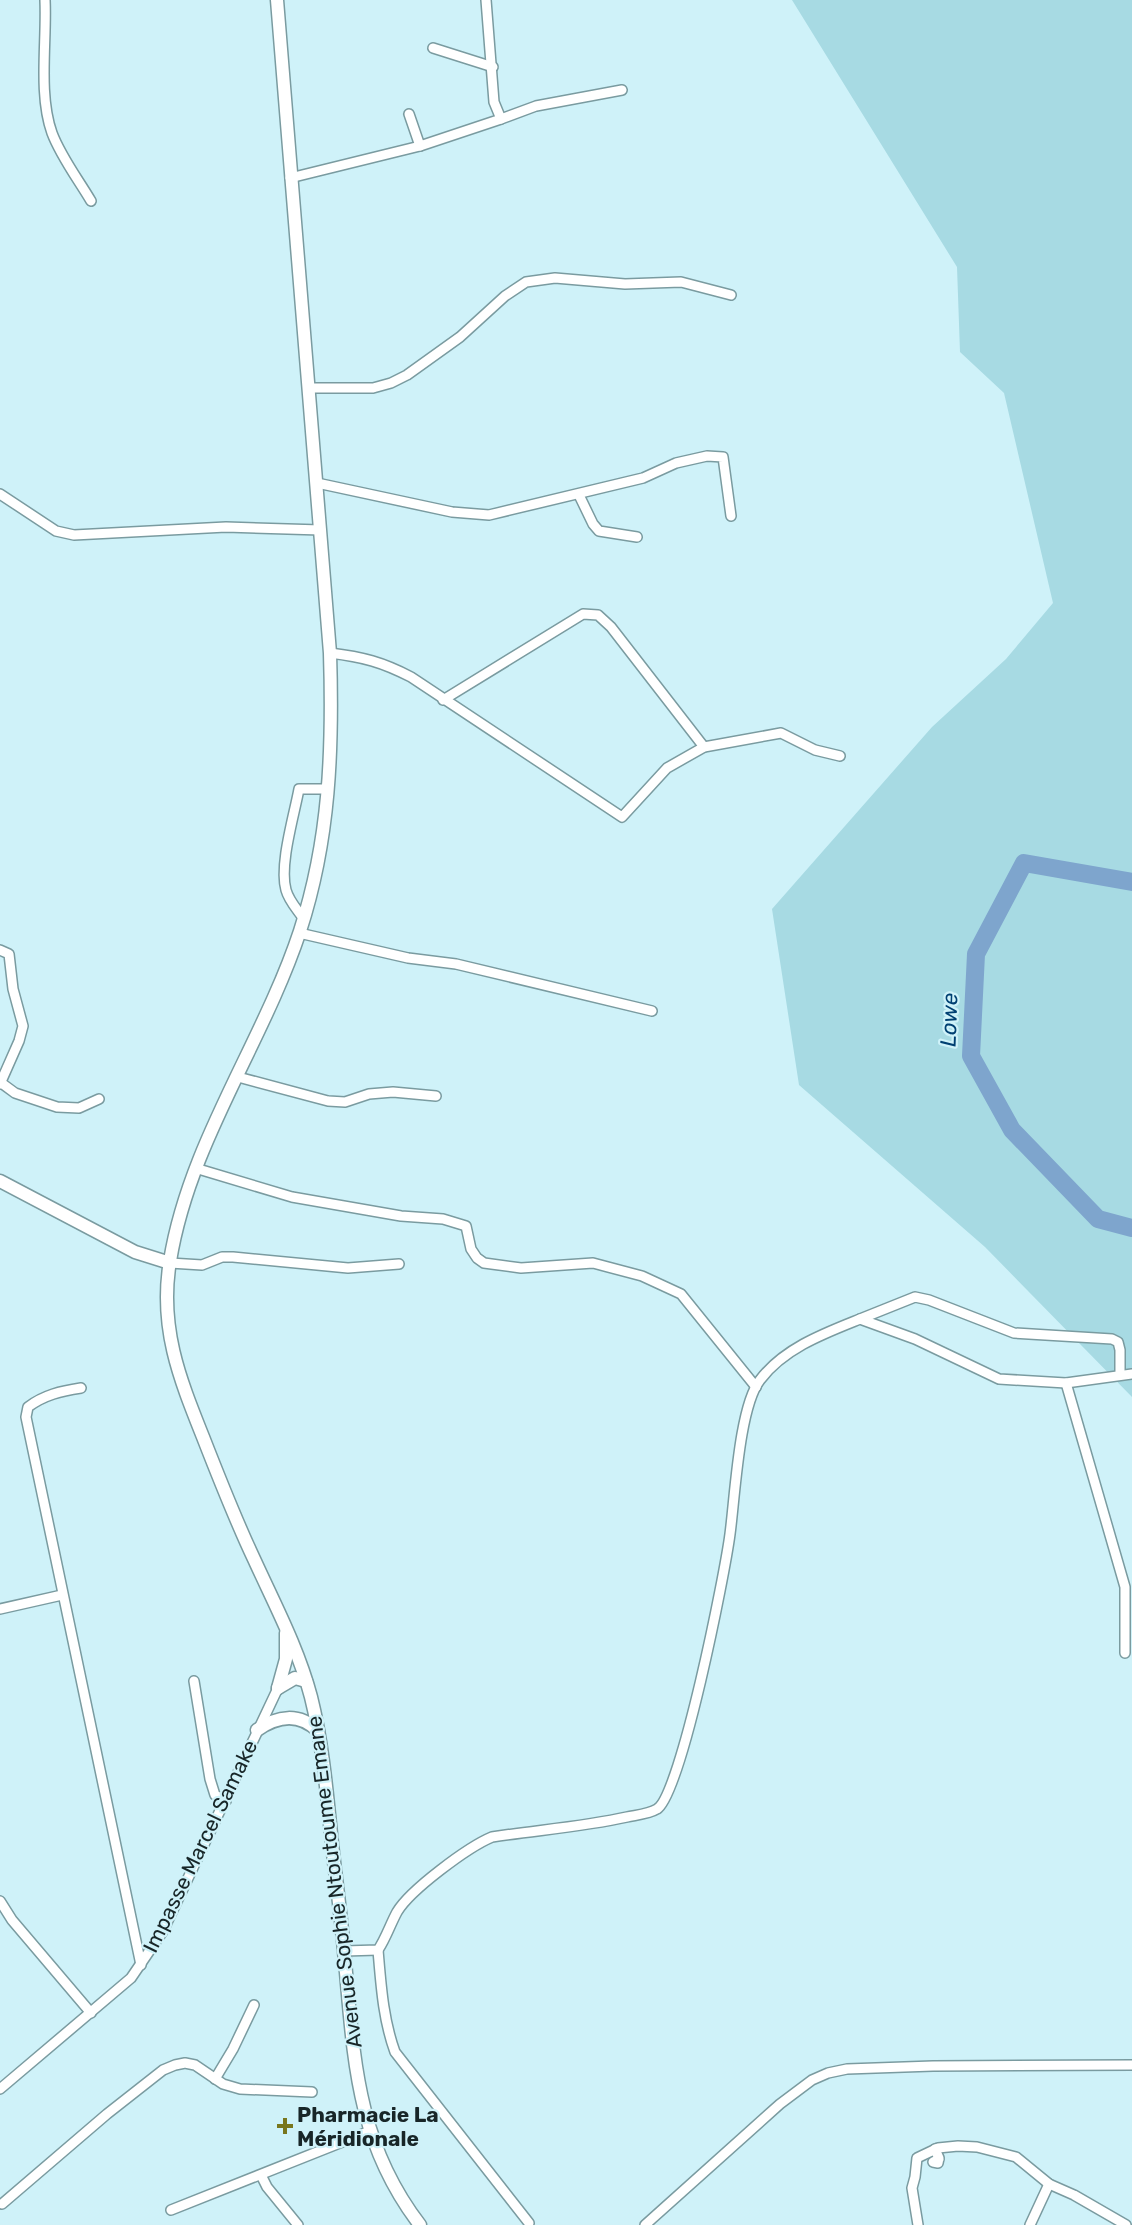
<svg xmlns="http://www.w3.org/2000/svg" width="1132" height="2225" font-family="Rubik,sans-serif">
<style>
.green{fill:#a7dae3}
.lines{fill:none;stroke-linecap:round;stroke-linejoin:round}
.river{stroke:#7ea5cd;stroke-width:18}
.minor-casing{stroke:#7a9ba0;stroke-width:12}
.tertiary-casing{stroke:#7a9ba0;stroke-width:15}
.minor{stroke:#fff;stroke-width:9}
.tertiary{stroke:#fff;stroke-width:12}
.poi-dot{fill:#78771e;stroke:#cff2f9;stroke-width:2}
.labels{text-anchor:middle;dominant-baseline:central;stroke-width:4.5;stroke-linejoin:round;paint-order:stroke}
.street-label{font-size:21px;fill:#182628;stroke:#cff2f9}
.poi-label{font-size:21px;font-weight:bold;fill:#182628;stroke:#cff2f9;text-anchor:start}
.water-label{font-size:22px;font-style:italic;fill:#004072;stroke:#cff2f9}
</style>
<rect width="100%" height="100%" fill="#cff2f9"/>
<!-- green -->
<path class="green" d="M792,0H1132V1397L985,1247L799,1085L772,909L932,727L1006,659L1053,603L1004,393L960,352L957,267Z"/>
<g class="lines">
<!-- river -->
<path class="river" d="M1132,882L1024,863L976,954L971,1056L1012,1130L1098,1219L1132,1228"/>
<defs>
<g id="minor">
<path d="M45,0C47,41 38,94 52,133C61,157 78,179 91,201"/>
<path d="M433,48L493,67"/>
<path d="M409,114L420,146"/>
<path d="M501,119L536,106L622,90"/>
<path d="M290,178L420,146L501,119L494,102L486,0"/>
<path d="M309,388H373L391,383L407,375L460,337L505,296L526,282L555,278L625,284L681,282L731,295"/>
<path d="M317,483L452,512L489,515L643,478L676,463L707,456L723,457L731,516"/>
<path d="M0,494L56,531L74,535L226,527L321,530"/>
<path d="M579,495L593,524L599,531L637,537"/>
<path d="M330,653C363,657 382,662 411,677L622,817L667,768L704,747L781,733L815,750L840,756"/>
<path d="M443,700L583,614L598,615L611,627L704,747"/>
<path d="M303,918C297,909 289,901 286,890C279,865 294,816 299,789H328"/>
<path d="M299,933L408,958L456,964L652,1011"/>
<path d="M0,950L9,954L13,989L23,1026L19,1041L0,1084"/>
<path d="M238,1077L328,1101L345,1102L369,1094L393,1092L436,1096"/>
<path d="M0,1082L15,1093L57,1107L79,1108L99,1099"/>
<path d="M195,1168L292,1197L401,1216L443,1219L466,1226L471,1249L477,1258L484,1263L521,1268L593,1263L642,1276L681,1294L756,1387"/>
<path d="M170,1263L202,1265L222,1257H233L348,1268L399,1264"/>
<path d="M860,1319L915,1297L929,1300L1014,1333L1112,1339L1118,1342L1120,1350V1375"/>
<path d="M1066,1383L1125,1587V1653"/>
<path d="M81,1388C61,1391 44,1395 28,1407L26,1417L141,1965"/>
<path d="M0,1609L62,1595"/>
<path d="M194,1681L210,1779L215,1795L226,1801"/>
<path d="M0,1901L12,1920L91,2013"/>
<path d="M378,1950C381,1985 383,2019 395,2052L529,2223"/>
<path d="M344,1951L378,1950C386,1938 390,1925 397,1912C410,1890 468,1847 492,1837C537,1830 582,1827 627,1817C636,1815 649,1814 657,1809C681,1795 725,1573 730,1534C735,1497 739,1407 760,1380C784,1348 825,1333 860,1319L915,1339L999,1379L1066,1383L1132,1374"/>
<path d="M215,2079L233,2049L254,2005"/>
<path d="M0,2089L131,1978L163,1931L278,1688"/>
<path d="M935,2149L939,2158L938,2163L933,2162L939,2159Z"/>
<path d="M261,2175L267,2187L298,2225"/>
<path d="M2,2204L107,2114L163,2070L175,2065L185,2063L195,2065L223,2084L240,2089L312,2092"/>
<path d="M171,2210L370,2131"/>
<path d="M645,2225L780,2104L812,2080L828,2073L847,2069L933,2066L1132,2065"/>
<path d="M918,2225L912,2188L915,2177L917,2158L938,2148L958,2146L977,2147L1016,2157L1049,2184L1074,2195L1126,2225"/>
<path d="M1030,2225L1049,2184"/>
</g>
<g id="tertiary">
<path d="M277,0L330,653C333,748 330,839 300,931C263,1043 189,1143 170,1261C159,1327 179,1377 203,1437C219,1478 235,1519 254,1559C275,1605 298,1648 311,1697C323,1745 327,1795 332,1844C336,1880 341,1915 344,1951C354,2053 354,2139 420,2225"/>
<path d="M0,1181L135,1252L170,1263"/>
<path d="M278,1688L286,1659V1633"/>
<path d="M278,1688L295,1678L306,1681"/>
<path d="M257,1730C277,1716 299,1712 318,1731"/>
</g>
</defs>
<!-- minor casing -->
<use href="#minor" class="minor-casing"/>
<!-- tertiary casing -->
<use href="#tertiary" class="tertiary-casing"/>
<!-- minor -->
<use href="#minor" class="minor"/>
<!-- tertiary -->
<use href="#tertiary" class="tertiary"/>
</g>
<!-- markers -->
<path class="poi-dot" d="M282 2117h6v6h6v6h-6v6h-6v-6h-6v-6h6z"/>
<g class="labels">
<!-- street labels -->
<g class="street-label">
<text transform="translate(200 1846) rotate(-64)">Impasse Marcel Samake</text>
<text transform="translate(334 1882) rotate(-97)">Avenue Sophie Ntoutoume Emane</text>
</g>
<!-- poi labels -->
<g class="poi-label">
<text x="297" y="2114">Pharmacie La<tspan x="297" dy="24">Méridionale</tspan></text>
</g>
<!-- water labels -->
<g class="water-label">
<text transform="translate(949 1020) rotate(-88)">Lowe</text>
</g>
</g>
</svg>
